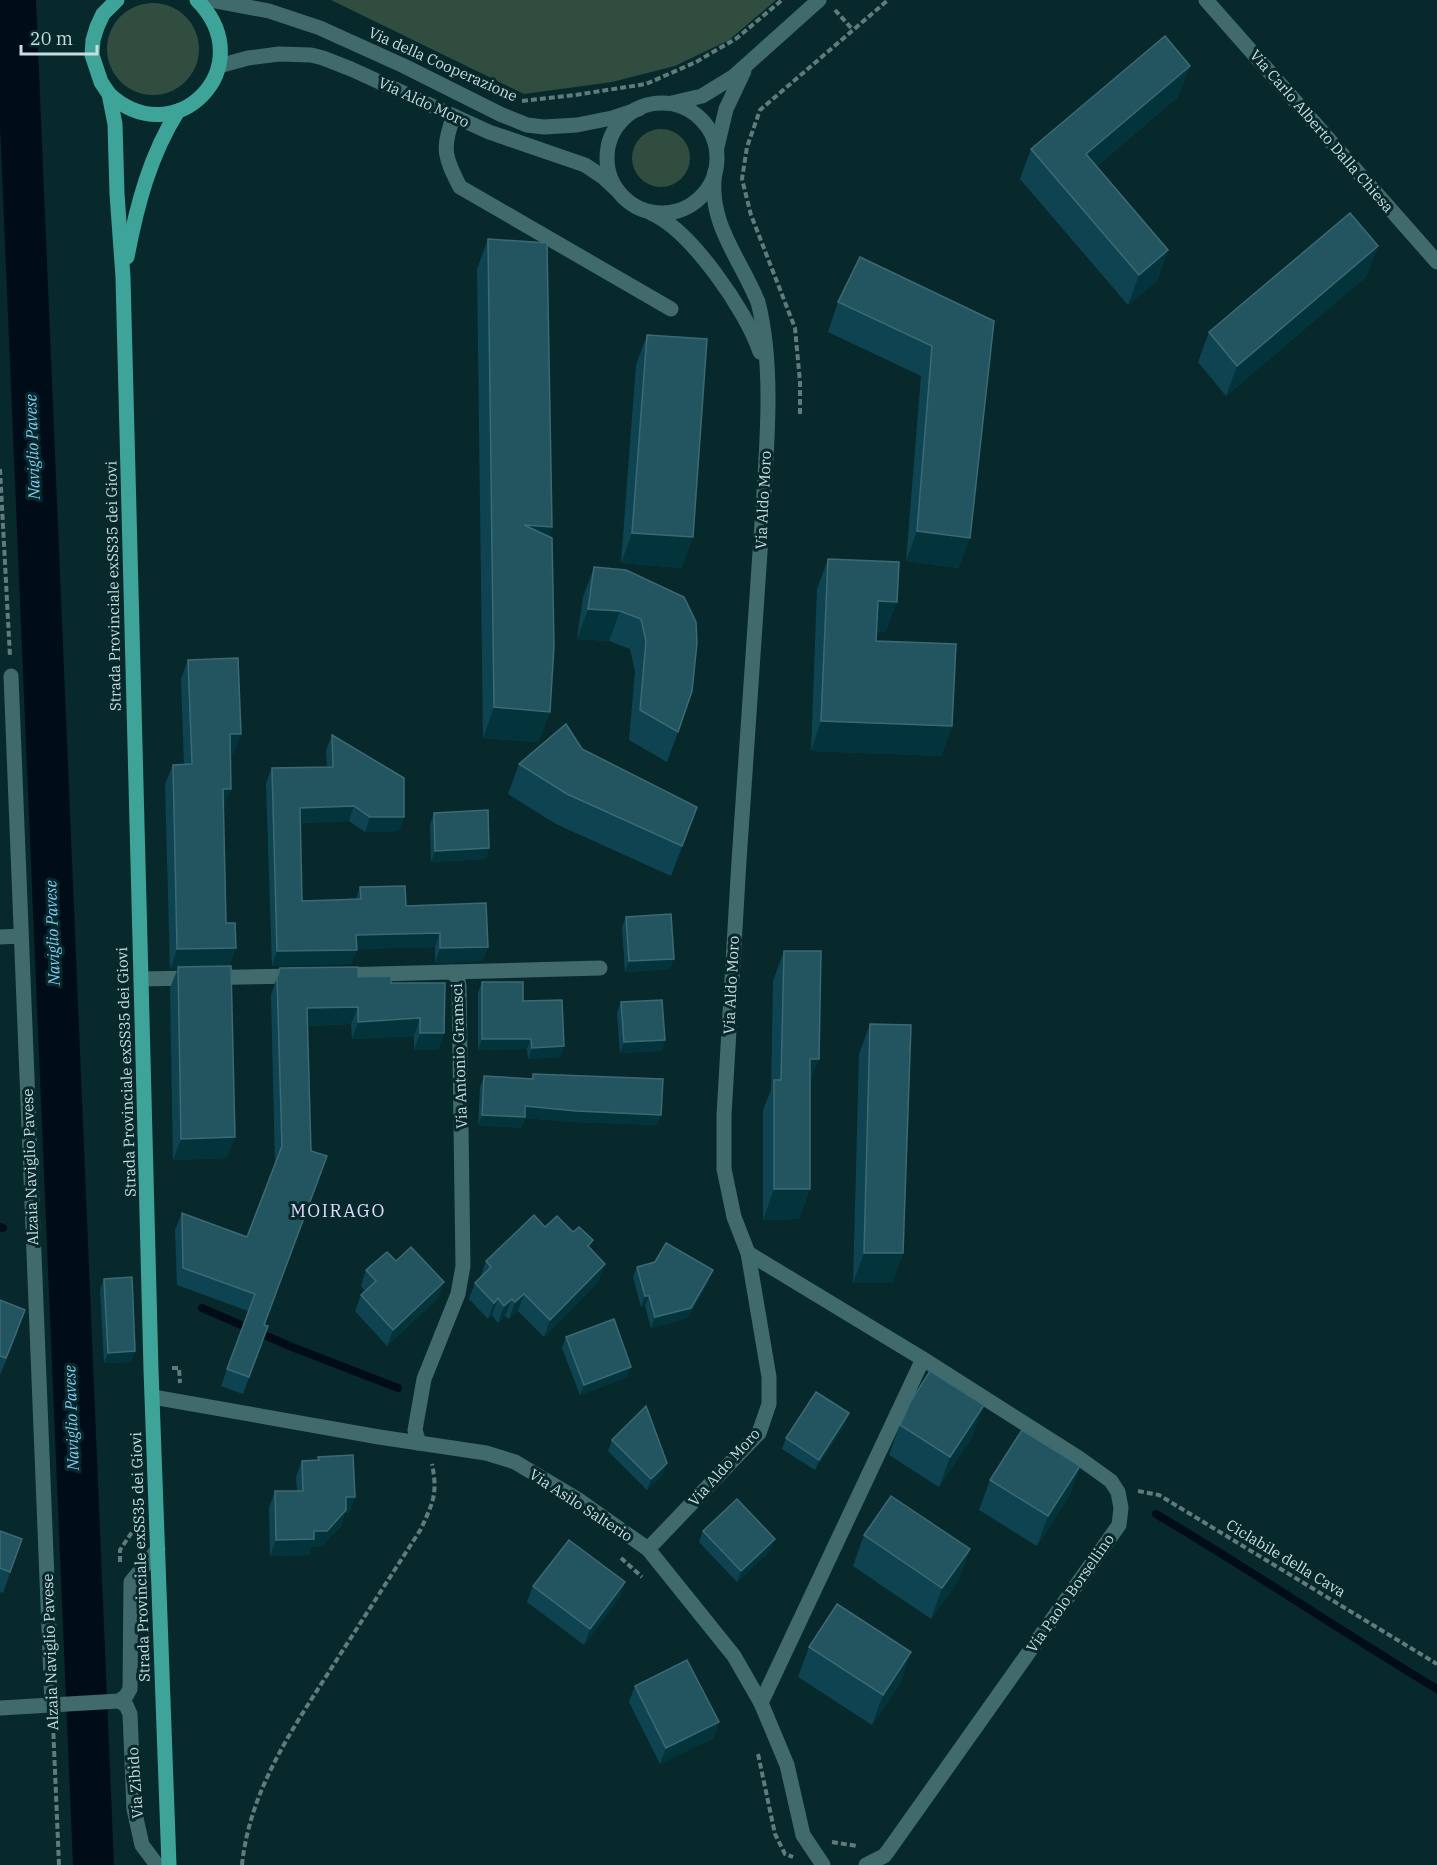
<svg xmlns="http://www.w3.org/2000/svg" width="1437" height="1865" font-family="'IBM Plex Serif',serif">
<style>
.green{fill:#314d40}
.water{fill:#000d18}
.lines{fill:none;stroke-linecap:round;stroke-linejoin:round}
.stream{stroke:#000d18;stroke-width:8}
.path{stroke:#607b7d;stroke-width:4;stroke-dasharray:6 3;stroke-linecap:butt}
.minor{stroke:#406a6c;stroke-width:15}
.major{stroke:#3ea499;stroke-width:15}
.wall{fill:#0e4451}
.shaded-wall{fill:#03333b}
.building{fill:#225560;stroke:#3c6a74;stroke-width:1.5}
.labels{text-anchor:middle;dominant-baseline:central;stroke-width:6;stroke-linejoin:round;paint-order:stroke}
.street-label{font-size:15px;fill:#c8dddf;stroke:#08292b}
.water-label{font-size:16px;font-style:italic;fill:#88c9f3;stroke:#08292b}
.quarter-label{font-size:18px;letter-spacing:1.5px;fill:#e0dbf9;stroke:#08292b}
</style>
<rect width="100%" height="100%" fill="#08292b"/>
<!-- green -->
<g class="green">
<path d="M331,0H776L729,40L675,66L612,82L524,94Z"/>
<circle cx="153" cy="49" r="46"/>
<circle cx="661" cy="158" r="29"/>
</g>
<!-- water -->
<path class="water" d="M0,0H36L114,1865H73L0,125Z"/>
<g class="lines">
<!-- stream -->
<g class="stream">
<path d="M0,1227L3,1228"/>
<path d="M202,1308L292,1347L398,1388"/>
<path d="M1156,1514C1251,1570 1342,1632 1437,1689"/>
</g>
<!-- path -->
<g class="path">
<path d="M835,10L853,30"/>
<path d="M522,101L575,95L646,84L696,62L737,38L782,0"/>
<path d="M800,414V382L795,328L751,215L742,179L747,147L760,110L888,0"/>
<path d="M0,469L10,657"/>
<path d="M172,1368H179L180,1383"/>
<path d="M1138,1491L1159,1495L1437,1664"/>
<path d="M621,1558L642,1577"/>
<path d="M120,1562V1550L136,1526"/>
<path d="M53,1724L59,1865"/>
<path d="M758,1754L775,1834L785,1854L793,1857"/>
<path d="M832,1842L857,1846"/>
<path d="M242,1865C250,1788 294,1727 334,1664C363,1619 392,1574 421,1529C433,1502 438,1494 432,1464"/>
</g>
<!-- minor -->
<g class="minor">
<path d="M210,0L269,11L320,28L404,66L500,114L527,125L544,127L577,125L612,118L639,109"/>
<path d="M1206,0L1437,262"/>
<path d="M219,66L248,58L279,54L311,55L323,58L351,69L489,132L585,165L603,177L618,191"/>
<path d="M672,103L702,96L733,77L819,0"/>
<circle cx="662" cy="158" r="55"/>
<path d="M454,116C441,148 445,158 460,187L671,309"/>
<path d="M717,147L726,109L744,71"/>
<path d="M651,213C691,230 747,312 760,352"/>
<path d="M11,676L52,1705"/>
<path d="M0,937L21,936"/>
<path d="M451,972L600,968"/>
<path d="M340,975L451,972L457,977L459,986L463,1266L458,1294L424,1379L415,1430L419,1443"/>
<path d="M141,979L298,976"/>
<path d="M748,1253L923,1359L1079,1458L1111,1481L1118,1492L1121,1508L1119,1525L888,1851L884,1856L866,1865"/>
<path d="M153,1397L379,1437L486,1453L515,1462L577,1499L648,1549L734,1656L761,1703L787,1765L803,1835L823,1865"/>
<path d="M648,1549L759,1433L769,1404V1377L748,1253L734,1217L724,1169V1115L739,861L763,508C767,444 774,365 758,302C740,258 707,222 715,172"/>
<path d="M119,1701L126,1705L130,1714L134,1809L142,1845L157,1865"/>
<path d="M761,1703L923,1359"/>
<path d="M0,1708L119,1701L126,1696L130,1689L131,1582L158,1549"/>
</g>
<!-- major -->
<g class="major">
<path d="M117,0L103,14L97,27L93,40L92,55L101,82L109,94L115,124L117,194L123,277L151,1370L169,1865"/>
<path d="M109,94C175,155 263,67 197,0"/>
<path d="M127,257C137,205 150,155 178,111"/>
</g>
</g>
<!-- wall -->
<g class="wall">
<path d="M1179,96L1097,166L1158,280L1128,305L1020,179L1031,149Z"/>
<path d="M488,239L552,527L549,536L539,742L483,738L477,269Z"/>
<path d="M1367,276L1226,396L1198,362L1209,332Z"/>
<path d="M838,302L994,321L959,568L906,561L921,376L828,332Z"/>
<path d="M647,335L682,568L621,563L636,365Z"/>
<path d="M828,559L886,632H877L876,641L952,726L941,756L811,751L817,589Z"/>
<path d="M594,567L626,570L678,732L667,762L629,740L635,671L630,649L609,641L577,639L583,597Z"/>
<path d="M188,660L234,754H230L231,789L223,808L226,923L229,966L227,1158L173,1160L170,988L178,968L170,969L165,784L173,765H184L181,679Z"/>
<path d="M332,735L399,831L365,832L349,821L300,823L302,901L356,899L360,887L406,906L488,947L482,961L435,963V947L357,949L351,964L272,966L266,783L272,768L327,767L326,750Z"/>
<path d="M582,749L686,837L671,876L556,824L508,794L519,764Z"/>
<path d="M434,813L489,848L486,859L431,862L430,824Z"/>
<path d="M626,917L670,969L625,972L622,927Z"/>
<path d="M784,951L810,1084V1189L799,1219L763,1220V1110L771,1090L773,981Z"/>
<path d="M280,968L358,977L391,983L444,1033L438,1050H414V1036L352,1039L351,1024L307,1026L264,1325L268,1326L243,1394L221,1386L248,1311L177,1285L175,1230L182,1213L247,1237L275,1163L271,995Z"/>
<path d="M482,982L523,1001L561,1057L528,1059L527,1049L478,1050V993Z"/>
<path d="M621,1002L665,1040L661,1051L620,1053L617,1013Z"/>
<path d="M870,1024L903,1253L892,1283H853L859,1054Z"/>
<path d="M533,1074L661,1115L657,1125L572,1122L525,1118L521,1128L478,1125L480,1087L484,1076L531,1079Z"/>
<path d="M545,1227L590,1248L599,1281L544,1337L518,1311L509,1319L505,1316L498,1323L492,1315L488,1319L469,1299L475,1283L480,1278L486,1261Z"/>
<path d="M396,1261L438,1298L387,1346L355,1311L361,1295L365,1291L361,1286L366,1270Z"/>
<path d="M637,1267L709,1281L687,1318L651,1328L645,1306L641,1307L633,1277Z"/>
<path d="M104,1279L131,1362L104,1363L100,1290Z"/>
<path d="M0,1300L18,1331L0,1375Z"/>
<path d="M566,1337L631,1367L627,1377L580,1395L562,1348Z"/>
<path d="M845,1424L815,1470L782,1449L786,1438Z"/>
<path d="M900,1425L973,1435L939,1487L889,1455Z"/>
<path d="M612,1440L663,1474L647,1490L608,1451Z"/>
<path d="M318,1457L355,1497L349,1513H345L341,1526L321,1547H311L309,1555L270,1556L269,1507L275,1491H297L296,1477L302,1461L317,1460Z"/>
<path d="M1080,1466L1069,1496L1037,1546L979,1510L990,1480Z"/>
<path d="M0,1531L22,1539L3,1593L0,1592Z"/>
<path d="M703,1531L771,1550L737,1582L699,1542Z"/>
<path d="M864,1535L970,1549L959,1579L931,1619L853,1566Z"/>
<path d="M625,1582L619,1598L584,1645L527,1602L533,1586Z"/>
<path d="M809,1647L901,1682L872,1725L798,1677Z"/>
<path d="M635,1686L719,1722L713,1738L660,1764L629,1702Z"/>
</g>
<!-- shaded-wall -->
<g class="shaded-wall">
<path d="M1190,66L1179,96L1076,184L1086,154Z"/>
<path d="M1378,246L1367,276L1226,396L1237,366Z"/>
<path d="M1168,250L1158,280L1128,305L1139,275Z"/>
<path d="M524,525L552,527L541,557Z"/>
<path d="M917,531L970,538L959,568L906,561Z"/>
<path d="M632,533L693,537L682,568L621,563Z"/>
<path d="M878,601L897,602L886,632L867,631Z"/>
<path d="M588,609L620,611L609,641L577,639Z"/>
<path d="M494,707L550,712L539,742L483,738Z"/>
<path d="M821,721L952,726L941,756L811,751Z"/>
<path d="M230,734H241L234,754H223Z"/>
<path d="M223,789H231L224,808L216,809Z"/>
<path d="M354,806L349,821L294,823L300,808Z"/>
<path d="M697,807L686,837L671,876L682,846Z"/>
<path d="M370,817H404L399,831L365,832Z"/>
<path d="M489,848L486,859L431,862L435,851Z"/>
<path d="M440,933L435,947L351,950L356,935Z"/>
<path d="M488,947L482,961L435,963L440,948Z"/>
<path d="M236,948L229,967L170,969L177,949Z"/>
<path d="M357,950L351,964L272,966L277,951Z"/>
<path d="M674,959L670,969L625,972L629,961Z"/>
<path d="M358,1007L351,1024L301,1026L307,1008Z"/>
<path d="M420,1018L414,1036L352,1039L358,1022Z"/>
<path d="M420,1033H444L438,1050H414Z"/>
<path d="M482,1039H531L527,1049L478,1050Z"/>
<path d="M665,1040L661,1051L620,1053L624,1042Z"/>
<path d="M564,1046L561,1057L528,1059L532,1048Z"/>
<path d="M810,1059H819L808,1089Z"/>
<path d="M525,1106L661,1115L657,1125L572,1122L525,1118L521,1128L478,1125L482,1115Z"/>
<path d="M235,1137L227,1158L173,1160L181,1139Z"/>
<path d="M774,1189H810L799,1219L763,1220Z"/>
<path d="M864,1253H903L892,1283H853Z"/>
<path d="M605,1264L599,1281L544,1337L550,1320Z"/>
<path d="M713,1270L709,1281L687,1318L651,1328L655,1317Z"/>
<path d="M444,1282L438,1298L387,1346L393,1330Z"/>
<path d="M524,1294L518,1311L509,1319L515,1302Z"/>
<path d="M645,1296H649L645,1306L641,1307Z"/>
<path d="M498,1298L492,1315L488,1319L494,1303Z"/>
<path d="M512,1299L505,1316L498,1323L504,1306Z"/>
<path d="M135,1351L131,1362L104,1363L108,1353Z"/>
<path d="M631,1367L627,1377L580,1395L584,1385Z"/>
<path d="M984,1405L973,1435L939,1487L950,1457Z"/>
<path d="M849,1413L845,1424L815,1470L819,1460Z"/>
<path d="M667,1463L663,1474L647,1490L651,1479Z"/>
<path d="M1080,1466L1069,1496L1037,1546L1048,1516Z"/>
<path d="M346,1497H355L349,1513H345L341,1526L321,1547H311L309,1555L270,1556L276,1540L314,1531Z"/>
<path d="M775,1539L771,1550L737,1582L741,1571Z"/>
<path d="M970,1549L959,1579L931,1619L942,1588Z"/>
<path d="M625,1582L619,1598L584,1645L590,1629Z"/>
<path d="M911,1652L901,1682L872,1725L883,1695Z"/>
<path d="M719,1722L713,1738L660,1764L666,1748Z"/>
</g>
<!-- building -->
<g class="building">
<path d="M1165,36L1190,66L1086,154L1168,250L1139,275L1031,149Z"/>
<path d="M1350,213L1378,246L1237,366L1209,332Z"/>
<path d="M488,239L547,243L552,527L524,525L552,538L554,646L550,712L494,707Z"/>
<path d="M860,257L994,321L970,538L917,531L932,346L838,302Z"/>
<path d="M647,335L707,339L693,537L632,533Z"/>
<path d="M828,559L899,562L897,602L878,601L876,641L956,644L952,726L821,721Z"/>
<path d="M594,567L626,570L684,597L696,622L697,643L692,691L678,732L640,710L646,641L641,619L620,611L588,609Z"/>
<path d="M238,658L241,734H230L231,789H223L226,923H235L236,948L177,949L173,765L192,764L188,660Z"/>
<path d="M566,724L582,749L697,807L682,846L567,794L519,764Z"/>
<path d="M332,735L404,778V817H370L354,806L300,808L302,901L361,899L360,887L405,886L406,906L486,903L488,947L440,948V933L356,935L357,950L277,951L272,768L333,767Z"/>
<path d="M488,810L489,848L435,851L434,813Z"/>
<path d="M671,914L674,959L629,961L626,917Z"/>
<path d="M784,951H821L819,1059H810V1189H774V1080H781Z"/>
<path d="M231,966L235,1137L181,1139L178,967Z"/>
<path d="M358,967V977L391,976V983H445L444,1033H420V1018L358,1022V1007L307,1008L311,1151L327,1156L264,1325L268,1326L249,1377L227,1369L255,1294L183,1268L182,1213L247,1237L282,1146L277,978L280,968Z"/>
<path d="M482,982H523V1001L562,1000L564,1046L532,1048L531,1039H482Z"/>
<path d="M662,1000L665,1040L624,1042L621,1002Z"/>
<path d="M870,1024L911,1025L903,1253H864Z"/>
<path d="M533,1074L663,1079L661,1115L576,1111L525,1106V1117L482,1115L484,1076L533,1079Z"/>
<path d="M534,1215L545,1227L557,1216L573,1232L579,1227L593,1240L588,1246L605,1264L550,1320L524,1294L515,1302L512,1299L504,1306L498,1298L494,1303L475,1283L491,1267L486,1261Z"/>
<path d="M666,1243L713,1270L691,1308L655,1317L649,1296H645L637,1267L655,1262Z"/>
<path d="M411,1247L444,1282L393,1330L361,1295L376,1281L366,1270L387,1252L396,1261Z"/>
<path d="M132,1277L135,1351L108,1353L104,1279Z"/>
<path d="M0,1300L25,1310L6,1358L0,1356Z"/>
<path d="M614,1319L631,1367L584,1385L566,1337Z"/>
<path d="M930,1371L984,1405L950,1457L900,1425L911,1401Z"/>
<path d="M816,1392L849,1413L819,1460L786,1438Z"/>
<path d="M646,1406L667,1463L651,1479L612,1440Z"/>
<path d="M1022,1430L1080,1466L1048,1516L990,1480Z"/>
<path d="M353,1455L355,1497H346V1510L327,1531H314V1539L276,1540L275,1491H303L302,1461L319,1460L318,1457Z"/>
<path d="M891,1496L970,1549L942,1588L864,1535Z"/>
<path d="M737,1499L775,1539L741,1571L703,1531Z"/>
<path d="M0,1531L22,1539L10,1572L0,1568Z"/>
<path d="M569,1540L625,1582L590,1629L533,1586Z"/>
<path d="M837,1604L911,1652L883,1695L809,1647Z"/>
<path d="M687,1660L719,1722L666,1748L635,1686Z"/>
</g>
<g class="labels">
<!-- street labels -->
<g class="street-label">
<text transform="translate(443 64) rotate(24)">Via della Cooperazione</text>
<text transform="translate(424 102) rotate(25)">Via Aldo Moro</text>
<text transform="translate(1322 131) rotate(49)">Via Carlo Alberto Dalla Chiesa</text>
<text transform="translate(763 500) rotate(-87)">Via Aldo Moro</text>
<text transform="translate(113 586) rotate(-91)">Strada Provinciale exSS35 dei Giovi</text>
<text transform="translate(731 985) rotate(-87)">Via Aldo Moro</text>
<text transform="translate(459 1056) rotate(-92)">Via Antonio Gramsci</text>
<text transform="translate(126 1072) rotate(-92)">Strada Provinciale exSS35 dei Giovi</text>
<text transform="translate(30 1167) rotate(-92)">Alzaia Naviglio Pavese</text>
<text transform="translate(724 1467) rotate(-48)">Via Aldo Moro</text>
<text transform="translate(581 1505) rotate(33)">Via Asilo Salterio</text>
<text transform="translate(140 1557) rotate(-92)">Strada Provinciale exSS35 dei Giovi</text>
<text transform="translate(1286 1558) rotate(31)">Ciclabile della Cava</text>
<text transform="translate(1070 1593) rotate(-55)">Via Paolo Borsellino</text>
<text transform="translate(50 1652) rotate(-92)">Alzaia Naviglio Pavese</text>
<text transform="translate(135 1783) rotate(-94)">Via Zibido</text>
</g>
<!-- water labels -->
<g class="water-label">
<text transform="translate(32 447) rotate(-92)">Naviglio Pavese</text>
<text transform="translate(52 933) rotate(-92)">Naviglio Pavese</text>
<text transform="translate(71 1418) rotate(-92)">Naviglio Pavese</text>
</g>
<!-- quarter labels -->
<g class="quarter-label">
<text x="338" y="1210">MOIRAGO</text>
</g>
</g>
<!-- scale -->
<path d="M21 45v9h76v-9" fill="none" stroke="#c8dddf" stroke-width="3"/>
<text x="30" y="45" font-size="18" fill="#c8dddf" stroke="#08292b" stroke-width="4.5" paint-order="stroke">20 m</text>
</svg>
